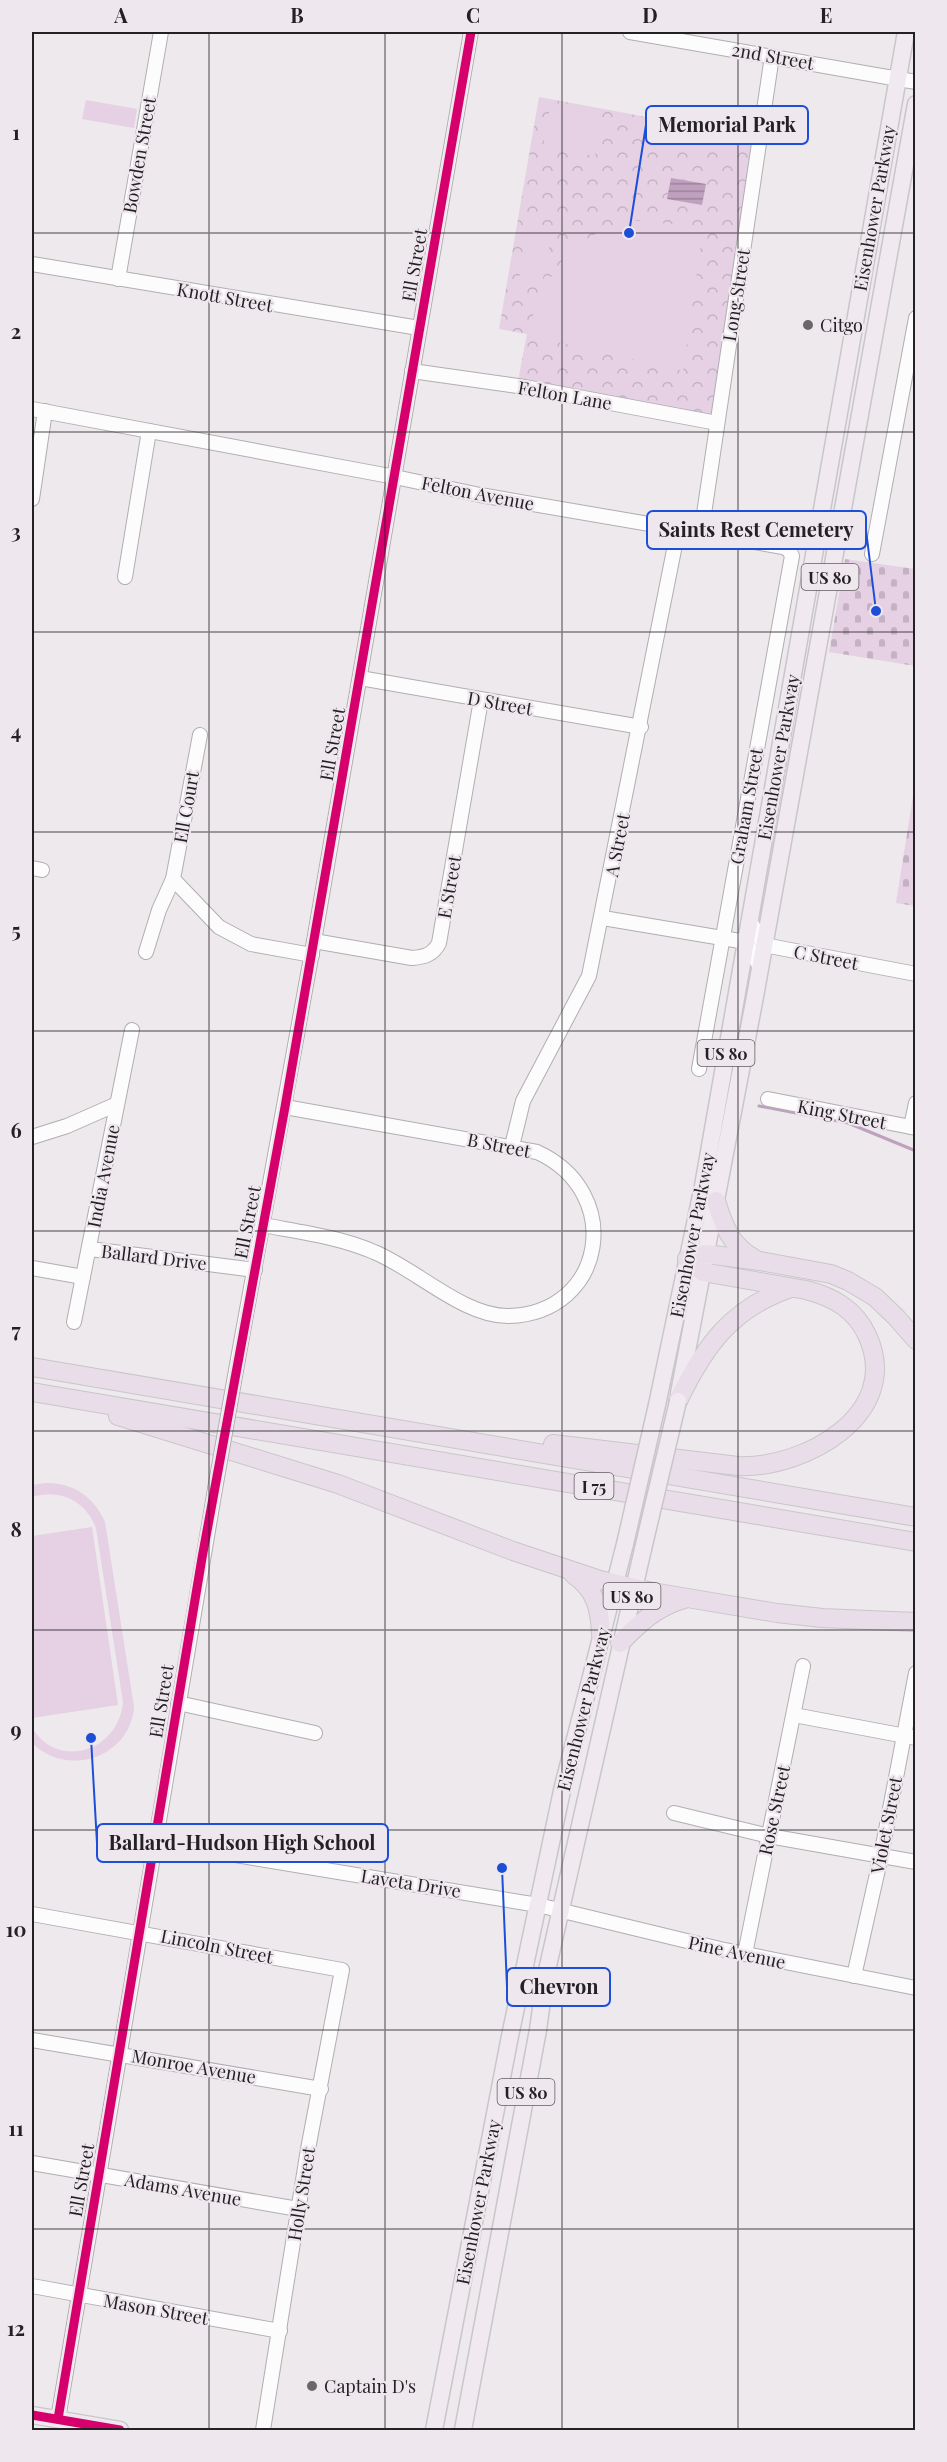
<svg xmlns="http://www.w3.org/2000/svg" width="947" height="2462" font-family="'Playfair Display',serif">
<style>
.cemetery{fill:url(#cemetery-stones)}
.park{fill:url(#park-crowns)}
.garden{fill:#e5d0e4}
.water{fill:url(#water-rules)}
.lines{fill:none;stroke-linecap:round;stroke-linejoin:round}
.stream{stroke:#c0a0bf;stroke-width:3}
.minor-casing{stroke:#b1aeb1;stroke-width:16}
.major-casing{stroke:#c9c6c9;stroke-width:19}
.highway-casing{stroke:#c9c6c9;stroke-width:20}
.minor{stroke:#fcfcfc;stroke-width:14}
.major{stroke:#f0e9f0;stroke-width:16}
.highway{stroke:#eaddea;stroke-width:18}
.minor-bridge-casing{stroke:#b1aeb1;stroke-width:16;stroke-linecap:butt}
.major-bridge-casing{stroke:#c9c6c9;stroke-width:19;stroke-linecap:butt}
.minor-bridge{stroke:#fcfcfc;stroke-width:14}
.major-bridge{stroke:#f0e9f0;stroke-width:16}
.cycleway-casing{stroke:#efe7ee;stroke-width:13}
.cycleway{stroke:#d6006c;stroke-width:9}
.grid{fill:none;stroke:#242124;stroke-width:1.5;stroke-opacity:0.55}
.poi-dot{fill:#6a676a;stroke:#efe7ee;stroke-width:2}
.labels{text-anchor:middle;dominant-baseline:central;stroke-width:4.5;stroke-linejoin:round;paint-order:stroke}
.shield{fill:#efe7ee;stroke:#615c61;stroke-width:1.5}
.shield-label{font-size:16px;font-weight:bold;fill:#242124}
.street-label{font-size:18px;fill:#242124;stroke:#efe7ee}
.poi-label{font-size:18px;fill:#242124;stroke:#efe7ee;text-anchor:start}
.leader{fill:none;stroke:#1d4ed8;stroke-width:2}
.callout-dot{fill:#1d4ed8;stroke:#efe7ee;stroke-width:2}
.callout{fill:#efe7ee;stroke:#1d4ed8;stroke-width:2}
.callout-label{font-size:20px;text-anchor:middle;font-weight:bold;fill:#242124}
.neatline{fill:none;stroke:#242124;stroke-width:2}
.grid-label{font-size:20px;text-anchor:middle;font-weight:bold;fill:#242124}
</style>
<defs>
<pattern id="cemetery-stones" width="16" height="16" patternUnits="userSpaceOnUse" patternTransform="scale(1.5)"><rect width="16" height="16" fill="#e5d0e4"/><path d="M2 7V4a2 2 0 0 1 4 0v3zM10 15v-3a2 2 0 0 1 4 0v3z" fill="#c4b2c3"/></pattern>
<pattern id="park-crowns" width="20" height="18" patternUnits="userSpaceOnUse" patternTransform="scale(1.5)"><rect width="20" height="18" fill="#e5d0e4"/><path d="M2 6a3 3 0 1 1 6 0M12 15a3 3 0 1 1 6 0" fill="none" stroke="#c4b2c3"/></pattern>
<pattern id="water-rules" width="6" height="5" patternUnits="userSpaceOnUse" patternTransform="scale(1.5)"><rect width="6" height="5" fill="#c0a0bf"/><path d="M0 2.5h6" fill="none" stroke="#9c829b"/></pattern>
</defs>
<rect width="100%" height="100%" fill="#ede9ed"/>
<!-- cemetery -->
<g class="cemetery">
<path d="M845,559L915,569V666L829,652Z"/>
<path d="M915,784V906L896,903Z"/>
</g>
<!-- park -->
<path class="park" d="M539,97L759,138L711,422L517,386L527,334L499,329Z"/>
<!-- garden -->
<g class="garden">
<path d="M86,100L137,109L134,128L82,119Z"/>
<path d="M550,107L602,116L595,156L543,147Z"/>
<path d="M631,220L682,225L703,230L683,371L544,339L528,330C536,304 554,264 576,246C593,234 611,227 631,220Z"/>
<path d="M530,222L553,227L542,284L519,279Z"/>
<path d="M46,1483C74,1483 94,1497 105,1522L134,1707C130,1758 67,1778 32,1743V1728C59,1771 119,1751 123,1702L96,1528C86,1501 60,1488 32,1497V1485Z"/>
<path d="M92,1527L118,1705L32,1718V1536Z"/>
</g>
<!-- water -->
<path class="water" d="M671,178L706,184L702,205L667,199Z"/>
<g class="lines">
<!-- stream -->
<path class="stream" d="M759,1106L848,1123L916,1151"/>
<defs>
<g id="minor">
<path d="M630,32L916,82"/>
<path d="M32,264L419,328"/>
<path d="M118,279L161,32"/>
<path d="M412,371L525,387L717,423"/>
<path d="M32,409L395,477L480,495L783,547L789,550L792,556L699,1069"/>
<path d="M32,499L45,411"/>
<path d="M701,534L772,56"/>
<path d="M872,554L916,318"/>
<path d="M125,577L149,431"/>
<path d="M360,678L641,727"/>
<path d="M200,735L173,879L219,927L251,944L312,955"/>
<path d="M32,868L42,870"/>
<path d="M603,918L746,942L760,967"/>
<path d="M750,921L764,945L916,974"/>
<path d="M314,941L412,958C424,957 433,955 439,943L481,700"/>
<path d="M146,952L159,910L173,879"/>
<path d="M768,1099L916,1128"/>
<path d="M911,1127L916,1103"/>
<path d="M32,1137L67,1126L117,1104"/>
<path d="M512,1146L523,1101L589,976L678,530"/>
<path d="M263,1225C300,1232 340,1237 374,1252C416,1269 464,1317 509,1316C606,1313 625,1192 537,1152L285,1107"/>
<path d="M90,1249L255,1270"/>
<path d="M32,1268L83,1277"/>
<path d="M74,1322L132,1030"/>
<path d="M238,1359L314,941L471,32"/>
<path d="M178,1703L315,1733"/>
<path d="M794,1715L916,1738"/>
<path d="M674,1813L769,1836L916,1862"/>
<path d="M156,1842L538,1905L720,1949L916,1988"/>
<path d="M32,1914L342,1970L308,2149L263,2430"/>
<path d="M745,1954L803,1666"/>
<path d="M854,1976L881,1856L916,1673"/>
<path d="M32,2040L321,2089"/>
<path d="M32,2163L298,2209"/>
<path d="M32,2286L280,2331"/>
<path d="M58,2419L215,1489"/>
</g>
<g id="major">
<path d="M679,1393L754,1002L916,104"/>
<path d="M657,1405L703,1186L906,32"/>
<path d="M32,2415L120,2430"/>
<path d="M434,2430L510,2036L563,1786L625,1544"/>
<path d="M463,2430L538,2030L545,1979L643,1549"/>
</g>
<g id="highway">
<path d="M716,1201C724,1227 731,1246 755,1259"/>
<path d="M687,1259L706,1254L760,1261L831,1274L848,1281L875,1297L896,1317L916,1340"/>
<path d="M32,1367L916,1517"/>
<path d="M32,1392L916,1542"/>
<path d="M678,1401C704,1347 731,1308 791,1288"/>
<path d="M118,1416L338,1484L513,1551L600,1580L652,1592L777,1613L822,1618L916,1622"/>
<path d="M553,1444L738,1466C804,1469 904,1414 867,1335C855,1309 833,1297 806,1290L703,1272L687,1259"/>
<path d="M573,1574C596,1590 600,1608 601,1635"/>
<path d="M620,1643C642,1621 655,1608 684,1599"/>
</g>
</defs>
<!-- minor casing -->
<use href="#minor" class="minor-casing"/>
<!-- major casing -->
<use href="#major" class="major-casing"/>
<!-- highway casing -->
<use href="#highway" class="highway-casing"/>
<!-- minor -->
<use href="#minor" class="minor"/>
<!-- major -->
<use href="#major" class="major"/>
<!-- highway -->
<use href="#highway" class="highway"/>
<defs>
<path id="minor-bridge" d="M215,1489L238,1359"/>
<g id="major-bridge">
<path d="M625,1544L657,1405"/>
<path d="M643,1549L678,1401"/>
</g>
</defs>
<!-- minor-bridge casing -->
<use href="#minor-bridge" class="minor-bridge-casing"/>
<!-- major-bridge casing -->
<use href="#major-bridge" class="major-bridge-casing"/>
<!-- minor-bridge -->
<use href="#minor-bridge" class="minor-bridge"/>
<!-- major-bridge -->
<use href="#major-bridge" class="major-bridge"/>
<defs>
<g id="cycleway">
<path d="M32,2415L120,2430"/>
<path d="M58,2419L202,1558L285,1107L471,32"/>
</g>
</defs>
<!-- cycleway casing -->
<use href="#cycleway" class="cycleway-casing"/>
<!-- cycleway -->
<use href="#cycleway" class="cycleway"/>
</g>
<!-- grid -->
<path class="grid" d="M209,32V2430M385,32V2430M562,32V2430M738,32V2430M32,233H916M32,432H916M32,632H916M32,832H916M32,1031H916M32,1231H916M32,1431H916M32,1630H916M32,1830H916M32,2030H916M32,2229H916"/>
<!-- markers -->
<g class="poi-dot">
<circle cx="808" cy="325" r="6"/>
<circle cx="312" cy="2386" r="6"/>
</g>
<g class="labels">
<!-- shield labels -->
<g class="shield">
<rect x="801.5" y="564" width="57" height="26" rx="4.5"/>
<rect x="697.5" y="1040" width="57" height="26" rx="4.5"/>
<rect x="574.5" y="1473" width="39" height="26" rx="4.5"/>
<rect x="603.5" y="1583" width="57" height="26" rx="4.5"/>
<rect x="497.5" y="2079" width="57" height="26" rx="4.5"/>
</g>
<g class="shield-label">
<text x="830" y="577">US 80</text>
<text x="726" y="1053">US 80</text>
<text x="594" y="1486">I 75</text>
<text x="632" y="1596">US 80</text>
<text x="526" y="2092">US 80</text>
</g>
<!-- street labels -->
<g class="street-label">
<text transform="translate(773 56) rotate(10)">2nd Street</text>
<text transform="translate(139 155) rotate(-80)">Bowden Street</text>
<text transform="translate(874 208) rotate(-80)">Eisenhower Parkway</text>
<text transform="translate(414 265) rotate(-80)">Ell Street</text>
<text transform="translate(736 295) rotate(-81)">Long Street</text>
<text transform="translate(225 297) rotate(10)">Knott Street</text>
<text transform="translate(565 395) rotate(10)">Felton Lane</text>
<text transform="translate(478 493) rotate(11)">Felton Avenue</text>
<text transform="translate(500 703) rotate(10)">D Street</text>
<text transform="translate(332 744) rotate(-80)">Ell Street</text>
<text transform="translate(778 757) rotate(-80)">Eisenhower Parkway</text>
<text transform="translate(746 806) rotate(-80)">Graham Street</text>
<text transform="translate(186 807) rotate(-80)">Ell Court</text>
<text transform="translate(617 845) rotate(-79)">A Street</text>
<text transform="translate(449 887) rotate(-80)">E Street</text>
<text transform="translate(826 957) rotate(11)">C Street</text>
<text transform="translate(842 1114) rotate(11)">King Street</text>
<text transform="translate(499 1145) rotate(11)">B Street</text>
<text transform="translate(103 1176) rotate(-79)">India Avenue</text>
<text transform="translate(247 1222) rotate(-79)">Ell Street</text>
<text transform="translate(692 1235) rotate(-79)">Eisenhower Parkway</text>
<text transform="translate(154 1257) rotate(7)">Ballard Drive</text>
<text transform="translate(161 1701) rotate(-81)">Ell Street</text>
<text transform="translate(583 1709) rotate(-76)">Eisenhower Parkway</text>
<text transform="translate(774 1810) rotate(-78)">Rose Street</text>
<text transform="translate(886 1825) rotate(-79)">Violet Street</text>
<text transform="translate(411 1883) rotate(9)">Laveta Drive</text>
<text transform="translate(217 1946) rotate(11)">Lincoln Street</text>
<text transform="translate(737 1952) rotate(12)">Pine Avenue</text>
<text transform="translate(194 2066) rotate(10)">Monroe Avenue</text>
<text transform="translate(81 2180) rotate(-80)">Ell Street</text>
<text transform="translate(183 2189) rotate(10)">Adams Avenue</text>
<text transform="translate(301 2194) rotate(-81)">Holly Street</text>
<text transform="translate(478 2202) rotate(-79)">Eisenhower Parkway</text>
<text transform="translate(156 2309) rotate(10)">Mason Street</text>
</g>
<!-- poi labels -->
<g class="poi-label">
<text x="820" y="325">Citgo</text>
<text x="324" y="2386">Captain D's</text>
</g>
</g>
<!-- callouts -->
<path class="leader" d="M629 233L646 125M876 611L866 530M91 1738L97 1843M502 1868L507 1987"/>
<g class="callout-dot">
<circle cx="629" cy="233" r="6"/>
<circle cx="876" cy="611" r="6"/>
<circle cx="91" cy="1738" r="6"/>
<circle cx="502" cy="1868" r="6"/>
</g>
<g class="callout">
<rect x="646" y="106" width="162" height="38" rx="6"/>
<rect x="647" y="511" width="219" height="38" rx="6"/>
<rect x="97" y="1824" width="291" height="38" rx="6"/>
<rect x="507" y="1968" width="103" height="38" rx="6"/>
</g>
<g class="callout-label">
<text x="727" y="132">Memorial Park</text>
<text x="756" y="537">Saints Rest Cemetery</text>
<text x="242" y="1850">Ballard-Hudson High School</text>
<text x="559" y="1994">Chevron</text>
</g>
<!-- border -->
<rect width="947" height="2462" fill="none" stroke="#efe7ee" stroke-width="66"/>
<rect x="33" y="33" width="881" height="2396" class="neatline"/>
<g class="grid-label">
<text x="121" y="23">A</text>
<text x="297" y="23">B</text>
<text x="473" y="23">C</text>
<text x="650" y="23">D</text>
<text x="826" y="23">E</text>
<text x="16" y="140">1</text>
<text x="16" y="339">2</text>
<text x="16" y="539">3</text>
<text x="16" y="739">4</text>
<text x="16" y="938">5</text>
<text x="16" y="1138">6</text>
<text x="16" y="1338">7</text>
<text x="16" y="1537">8</text>
<text x="16" y="1737">9</text>
<text x="16" y="1937">10</text>
<text x="16" y="2136">11</text>
<text x="16" y="2336">12</text>
</g>
</svg>
